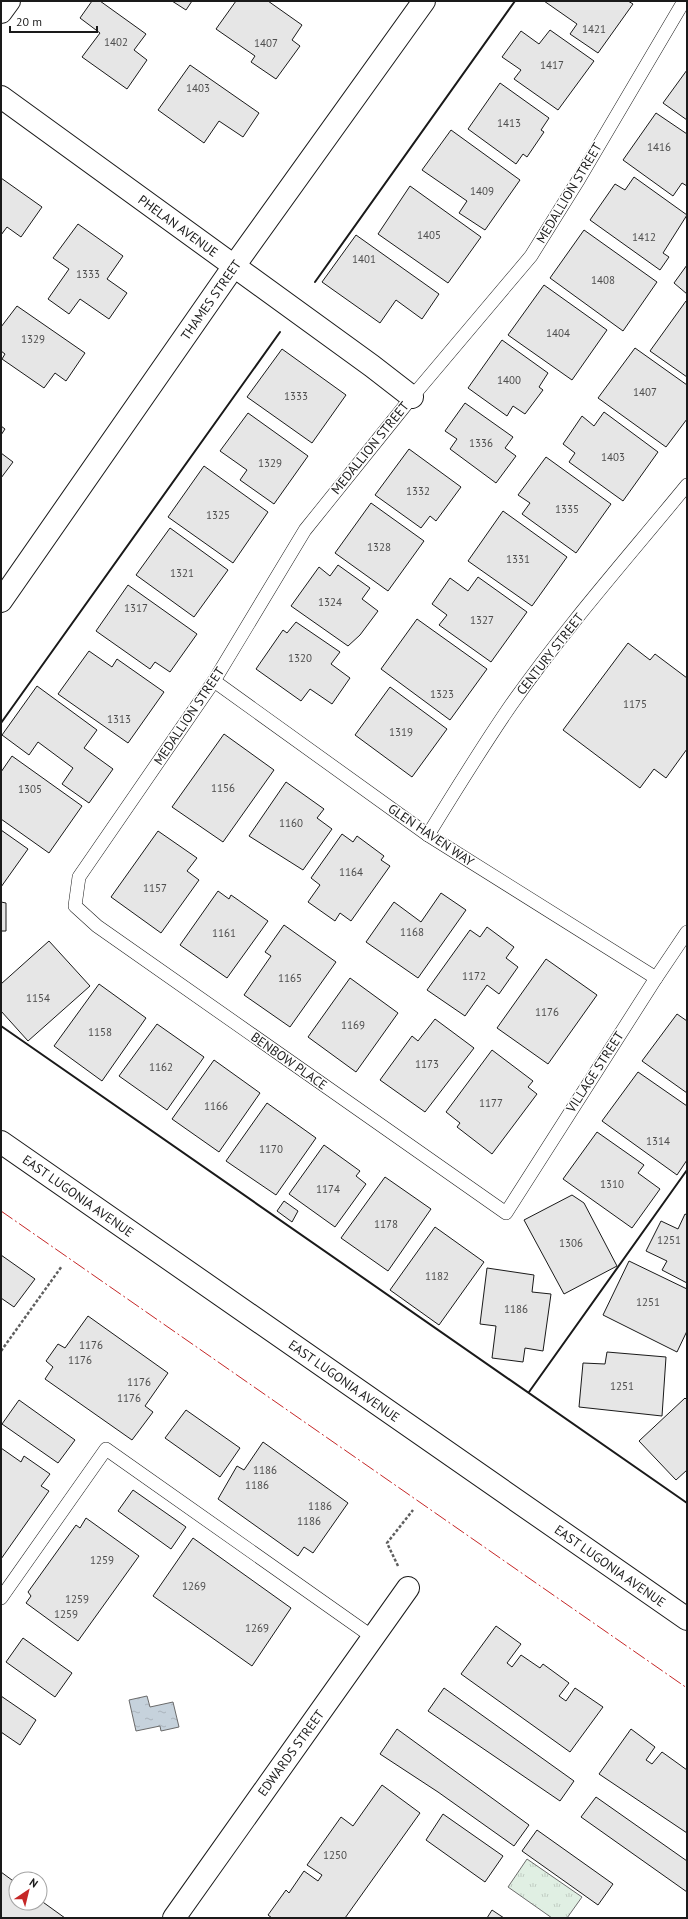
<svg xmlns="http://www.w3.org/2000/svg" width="688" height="1919" font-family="'PT Sans',sans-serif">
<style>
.park{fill:url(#park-tufts);stroke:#6a6a6a}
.water{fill:url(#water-ripples);stroke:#6a6a6a}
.building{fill:#e6e6e6;stroke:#1a1a1a}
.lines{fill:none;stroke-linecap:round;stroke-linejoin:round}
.service-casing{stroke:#1a1a1a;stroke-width:14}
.minor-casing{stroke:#1a1a1a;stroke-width:24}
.secondary-casing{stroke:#1a1a1a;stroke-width:24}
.path{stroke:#5f5f5f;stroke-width:2.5;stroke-dasharray:3 2;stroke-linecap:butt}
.service{stroke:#fff;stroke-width:13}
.minor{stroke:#fff;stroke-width:22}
.secondary{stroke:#fff;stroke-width:22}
.wall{stroke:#1a1a1a;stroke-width:2}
.power{stroke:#c62828;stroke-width:1;stroke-dasharray:14 3 2 3;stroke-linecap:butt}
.labels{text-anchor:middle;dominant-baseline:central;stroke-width:3;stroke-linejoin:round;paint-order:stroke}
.number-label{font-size:11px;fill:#4d4d4d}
.street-label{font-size:13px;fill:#1a1a1a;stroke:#fff}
</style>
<defs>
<pattern id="park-tufts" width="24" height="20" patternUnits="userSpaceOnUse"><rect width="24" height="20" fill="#e0efe3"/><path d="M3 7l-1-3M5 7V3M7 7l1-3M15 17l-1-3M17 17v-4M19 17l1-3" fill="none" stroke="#c0ccc2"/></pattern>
<pattern id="water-ripples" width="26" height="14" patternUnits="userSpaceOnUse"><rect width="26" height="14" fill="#c6d2dc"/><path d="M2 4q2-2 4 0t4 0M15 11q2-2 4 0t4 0" fill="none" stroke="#aab4bc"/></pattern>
</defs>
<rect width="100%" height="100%" fill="#fff"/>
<!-- park -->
<path class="park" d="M527,1859L582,1897L567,1918H552L508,1887Z"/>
<!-- water -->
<path class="water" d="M147,1696L150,1707L173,1702L179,1727L161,1731L160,1726L136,1731L129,1700Z"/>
<!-- building -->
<g class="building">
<path d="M92,1H100L146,34L134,50L147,60L127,89L82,57L100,33L80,18Z"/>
<path d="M172,1H192L186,10Z"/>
<path d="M236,1H268L302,25L292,40L300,46L276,79L251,62L255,56L216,29Z"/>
<path d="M544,1H628L633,4L598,53L570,34L577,24Z"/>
<path d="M550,30L594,61L558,110L514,79L521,70L502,57L521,31L539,44Z"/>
<path d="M190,65L259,113L243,137L219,121L204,143L158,110Z"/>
<path d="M687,70V120L663,103Z"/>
<path d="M500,83L549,118L541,130L544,132L527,157L523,154L516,164L468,129Z"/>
<path d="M656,113L687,134V186L682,183L673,196L623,160Z"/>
<path d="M451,130L520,180L485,230L459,213L467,201L422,170Z"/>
<path d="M634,177L687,215L663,253L669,257L660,270L590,220L615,184L625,190Z"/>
<path d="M1,178L42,207L21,237L7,227L1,235Z"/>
<path d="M410,186L481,237L448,283L378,234Z"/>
<path d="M78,224L123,256L107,279L127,293L109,319L80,299L69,314L48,299L69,269L53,258Z"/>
<path d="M584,230L657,282L623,331L550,278Z"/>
<path d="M356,235L439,294L422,319L396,300L380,323L322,282Z"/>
<path d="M687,265V294L674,283Z"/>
<path d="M544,285L607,330L572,380L508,335Z"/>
<path d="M686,301H687V377L650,351Z"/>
<path d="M17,306L85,353L66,381L55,373L44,388L2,359L5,354L1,351V327Z"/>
<path d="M502,340L548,373L539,387L543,390L525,414L513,406L507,416L468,388Z"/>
<path d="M635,348L687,385V419L666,447L598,398Z"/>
<path d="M282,349L346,395L312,443L247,397Z"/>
<path d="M465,403L513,437L505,448L516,456L496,483L450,449L457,439L445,431Z"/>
<path d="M604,412L658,452L623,501L569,462L575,453L563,444L582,416L594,426Z"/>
<path d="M248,413L308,456L274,504L240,480L247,470L220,451Z"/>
<path d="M1,426L5,429L1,435Z"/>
<path d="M409,449L461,487L436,521L430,516L421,528L375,495Z"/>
<path d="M1,453L13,462L1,478Z"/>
<path d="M546,457L611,504L576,553L522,514L530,503L518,495Z"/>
<path d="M204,466L268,512L233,563L168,517Z"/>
<path d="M371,503L424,541L388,591L335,553Z"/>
<path d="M503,511L567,557L532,606L468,561Z"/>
<path d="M170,528L228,570L194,617L136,575Z"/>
<path d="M338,565L370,588L362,599L378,611L360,635L348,646L291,606L319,567L330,576Z"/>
<path d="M478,577L527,612L491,662L439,625L447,615L432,604L450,578L468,591Z"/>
<path d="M128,585L197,634L170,672L155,662L150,669L96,631Z"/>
<path d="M417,619L487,669L450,720L381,669Z"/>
<path d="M296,622L340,652L331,664L350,678L332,704L310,689L301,701L256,669L283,630L287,633Z"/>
<path d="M628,643L650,660L655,654L687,678V749L666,778L654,769L640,788L563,730Z"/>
<path d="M89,651L112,667L117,659L164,692L128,743L58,694Z"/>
<path d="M37,686L97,730L84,748L113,769L89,803L62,784L73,768L38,742L29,755L2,735Z"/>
<path d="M390,687L447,729L412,777L355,735Z"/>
<path d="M224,734L274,770L223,842L172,807Z"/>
<path d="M12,756L82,806L49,853L1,819V772Z"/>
<path d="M286,782L324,809L317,818L332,829L303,870L249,836Z"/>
<path d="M1,830L28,849L1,887Z"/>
<path d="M158,831L197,858L187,871L199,880L161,933L111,897Z"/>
<path d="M342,834L353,842L357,836L384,856L381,860L390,866L351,921L340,913L335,921L308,902L320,885L311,878Z"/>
<path d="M218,891L229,899L231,895L268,921L227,978L180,945Z"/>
<path d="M441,893L466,910L418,978L366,942L394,902L421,922Z"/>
<path d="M1,902L6,903V931H1Z"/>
<path d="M284,925L336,962L290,1027L244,995L271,956L265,952Z"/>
<path d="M487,927L514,947L506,958L518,967L499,994L487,985L465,1016L427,990L470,930L480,937Z"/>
<path d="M49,941L90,986L28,1041L1,1011V984Z"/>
<path d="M546,959L597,995L548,1064L497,1028Z"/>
<path d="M350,978L398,1013L356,1072L308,1037Z"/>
<path d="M99,984L146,1018L102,1081L54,1046Z"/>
<path d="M677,1014L687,1021V1093L642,1061Z"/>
<path d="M435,1019L474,1048L425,1112L380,1080L412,1036L418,1041Z"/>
<path d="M157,1024L204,1057L167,1110L119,1076Z"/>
<path d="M492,1050L533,1081L528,1087L537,1094L492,1154L457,1127L460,1123L446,1112Z"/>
<path d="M214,1060L260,1093L219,1152L172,1119Z"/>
<path d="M638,1072L687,1106V1160L677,1175L602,1121Z"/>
<path d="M267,1103L316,1138L276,1195L226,1161Z"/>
<path d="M597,1132L644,1165L638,1173L660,1189L632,1228L563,1179Z"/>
<path d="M324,1145L360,1171L356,1176L366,1184L335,1227L289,1194Z"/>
<path d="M385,1177L431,1209L388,1271L341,1238Z"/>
<path d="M572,1195L584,1203L617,1266L564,1294L524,1220Z"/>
<path d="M284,1201L298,1211L292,1222L277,1211Z"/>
<path d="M685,1214L687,1215V1283L662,1270L667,1261L646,1251L661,1221L678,1229Z"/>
<path d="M435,1227L484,1262L439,1325L390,1290Z"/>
<path d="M1,1255L35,1279L14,1307L1,1298Z"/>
<path d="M629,1261L687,1289V1331L677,1352L603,1315Z"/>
<path d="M487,1268L534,1275L532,1292L551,1294L543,1351L525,1348L523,1362L492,1358L496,1326L480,1324Z"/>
<path d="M88,1316L168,1373L145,1406L153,1412L132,1440L45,1379L53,1367L46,1361L58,1344L65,1348Z"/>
<path d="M607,1352L666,1357L662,1416L579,1407L583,1363L605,1364Z"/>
<path d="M685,1398L687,1400V1470L676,1480L639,1441Z"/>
<path d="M19,1400L75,1440L58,1463L2,1424Z"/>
<path d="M186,1410L240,1448L220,1477L165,1438Z"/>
<path d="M263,1442L348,1503L313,1553L304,1547L298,1556L218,1499L237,1466L244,1470Z"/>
<path d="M1,1448L21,1462L24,1456L50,1474L41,1486L49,1491L1,1559Z"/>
<path d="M133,1490L186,1527L171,1549L118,1511Z"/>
<path d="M86,1518L139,1556L78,1641L26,1603L31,1596L28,1592L76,1525L80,1528Z"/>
<path d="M193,1538L291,1608L252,1666L153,1596Z"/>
<path d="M496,1626L521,1644L507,1663L512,1667L521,1655L540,1668L543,1664L569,1683L559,1696L566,1701L575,1688L603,1707L570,1752L461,1674Z"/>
<path d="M23,1638L72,1673L55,1697L6,1662Z"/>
<path d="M444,1688L574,1781L560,1801L428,1711Z"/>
<path d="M1,1696L36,1720L20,1745L1,1732Z"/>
<path d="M397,1729L529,1825L514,1846L438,1792L380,1754Z"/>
<path d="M631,1729L655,1747L646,1760L652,1764L662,1752L687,1770V1833L599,1774Z"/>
<path d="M382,1785L420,1813L345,1918H272L268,1915L286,1890L289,1893L304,1871L318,1881L322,1875L307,1865L341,1817L353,1826Z"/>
<path d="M596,1797L687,1861V1892L581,1817Z"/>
<path d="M443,1814L503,1856L485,1882L426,1840Z"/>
<path d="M537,1830L613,1884L598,1905L522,1851Z"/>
<path d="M1,1872L16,1883V1903H40V1900L65,1918H1Z"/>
<path d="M492,1910L504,1918H487Z"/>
</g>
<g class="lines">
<defs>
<g id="service">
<path d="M684,1L579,179L531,256L412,397L305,530L214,681L79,877L75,906L97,926L506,1213L656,978L687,932"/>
<path d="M214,681L428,835L656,978"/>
<path d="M428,835C455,791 482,747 511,705C565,628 628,557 687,485"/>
<path d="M1,1598L106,1449L374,1638"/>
</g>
<g id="minor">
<path d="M1,12L9,1"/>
<path d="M1,97L372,366L412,397"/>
<path d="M1,601L234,266L424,1"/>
<path d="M174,1918L408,1588"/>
</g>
<path id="secondary" d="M1,1142L687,1619"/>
</defs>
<!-- service casing -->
<use href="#service" class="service-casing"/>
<!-- minor casing -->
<use href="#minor" class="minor-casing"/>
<!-- secondary casing -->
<use href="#secondary" class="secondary-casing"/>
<!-- path -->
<g class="path">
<path d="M1,1351L62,1266"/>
<path d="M398,1566L387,1543L413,1510"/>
</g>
<!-- service -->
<use href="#service" class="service"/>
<!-- minor -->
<use href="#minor" class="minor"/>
<!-- secondary -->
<use href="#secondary" class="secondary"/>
<!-- wall -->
<g class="wall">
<path d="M315,282L515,1"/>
<path d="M1,723L280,332"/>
<path d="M1,1026L687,1503"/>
<path d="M529,1392L687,1170"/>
</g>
<!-- power -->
<path class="power" d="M1,1211L687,1688"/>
</g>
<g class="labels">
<!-- number labels -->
<g class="number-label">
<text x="594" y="29">1421</text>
<text x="116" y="42">1402</text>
<text x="266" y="43">1407</text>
<text x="552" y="65">1417</text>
<text x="198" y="88">1403</text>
<text x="509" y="123">1413</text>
<text x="659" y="147">1416</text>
<text x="482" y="191">1409</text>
<text x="429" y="235">1405</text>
<text x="644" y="237">1412</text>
<text x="364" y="259">1401</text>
<text x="88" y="274">1333</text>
<text x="603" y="280">1408</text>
<text x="558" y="333">1404</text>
<text x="33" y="339">1329</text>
<text x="509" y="380">1400</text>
<text x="645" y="392">1407</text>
<text x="296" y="396">1333</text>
<text x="481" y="443">1336</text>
<text x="613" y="457">1403</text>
<text x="270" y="463">1329</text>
<text x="418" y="491">1332</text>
<text x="567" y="509">1335</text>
<text x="218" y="515">1325</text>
<text x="379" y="547">1328</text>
<text x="518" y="559">1331</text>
<text x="182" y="573">1321</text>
<text x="330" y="602">1324</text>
<text x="136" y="608">1317</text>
<text x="482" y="620">1327</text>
<text x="300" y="658">1320</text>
<text x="442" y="694">1323</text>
<text x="635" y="704">1175</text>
<text x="119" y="719">1313</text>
<text x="401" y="732">1319</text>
<text x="223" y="788">1156</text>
<text x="30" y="789">1305</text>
<text x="291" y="823">1160</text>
<text x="351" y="872">1164</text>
<text x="155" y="888">1157</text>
<text x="412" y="932">1168</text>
<text x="224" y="933">1161</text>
<text x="474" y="976">1172</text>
<text x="290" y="978">1165</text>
<text x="38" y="998">1154</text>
<text x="547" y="1012">1176</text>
<text x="353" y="1025">1169</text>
<text x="100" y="1032">1158</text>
<text x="427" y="1064">1173</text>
<text x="161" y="1067">1162</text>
<text x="491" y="1103">1177</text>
<text x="216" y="1106">1166</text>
<text x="658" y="1141">1314</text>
<text x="271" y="1149">1170</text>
<text x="612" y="1184">1310</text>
<text x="328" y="1189">1174</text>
<text x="386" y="1224">1178</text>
<text x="669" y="1240">1251</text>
<text x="571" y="1243">1306</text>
<text x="437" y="1276">1182</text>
<text x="648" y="1302">1251</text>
<text x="516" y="1309">1186</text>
<text x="91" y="1345">1176</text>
<text x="80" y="1360">1176</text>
<text x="139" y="1382">1176</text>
<text x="622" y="1386">1251</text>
<text x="129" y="1398">1176</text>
<text x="265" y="1470">1186</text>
<text x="257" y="1485">1186</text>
<text x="320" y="1506">1186</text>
<text x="309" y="1521">1186</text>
<text x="102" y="1560">1259</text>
<text x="194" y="1586">1269</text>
<text x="77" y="1599">1259</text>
<text x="66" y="1614">1259</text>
<text x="257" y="1628">1269</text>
<text x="335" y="1855">1250</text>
</g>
<!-- street labels -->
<g class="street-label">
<text transform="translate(569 193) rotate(-59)">MEDALLION STREET</text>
<text transform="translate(178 226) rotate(36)">PHELAN AVENUE</text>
<text transform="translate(211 300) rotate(-55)">THAMES STREET</text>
<text transform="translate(370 448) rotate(-51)">MEDALLION STREET</text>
<text transform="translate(550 654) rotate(-52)">CENTURY STREET</text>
<text transform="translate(189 716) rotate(-56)">MEDALLION STREET</text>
<text transform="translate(431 835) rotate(34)">GLEN HAVEN WAY</text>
<text transform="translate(289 1061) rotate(35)">BENBOW PLACE</text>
<text transform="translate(595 1072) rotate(-57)">VILLAGE STREET</text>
<text transform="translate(78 1196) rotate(35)">EAST LUGONIA AVENUE</text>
<text transform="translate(344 1381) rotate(35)">EAST LUGONIA AVENUE</text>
<text transform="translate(610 1566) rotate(35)">EAST LUGONIA AVENUE</text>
<text transform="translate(291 1753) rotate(-54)">EDWARDS STREET</text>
</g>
</g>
<!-- border -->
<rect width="688" height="1919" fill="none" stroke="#1a1a1a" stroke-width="4"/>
<!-- north arrow -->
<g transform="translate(28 1891) rotate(35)"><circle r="19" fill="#ffffff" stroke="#a3a3a3"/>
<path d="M0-3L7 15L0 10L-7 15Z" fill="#c62828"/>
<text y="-6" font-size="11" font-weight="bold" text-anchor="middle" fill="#1a1a1a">N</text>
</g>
<!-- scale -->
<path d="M10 26v6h87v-6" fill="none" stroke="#1a1a1a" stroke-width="2"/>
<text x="16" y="26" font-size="12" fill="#1a1a1a" stroke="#ffffff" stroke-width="3" paint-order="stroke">20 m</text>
</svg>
